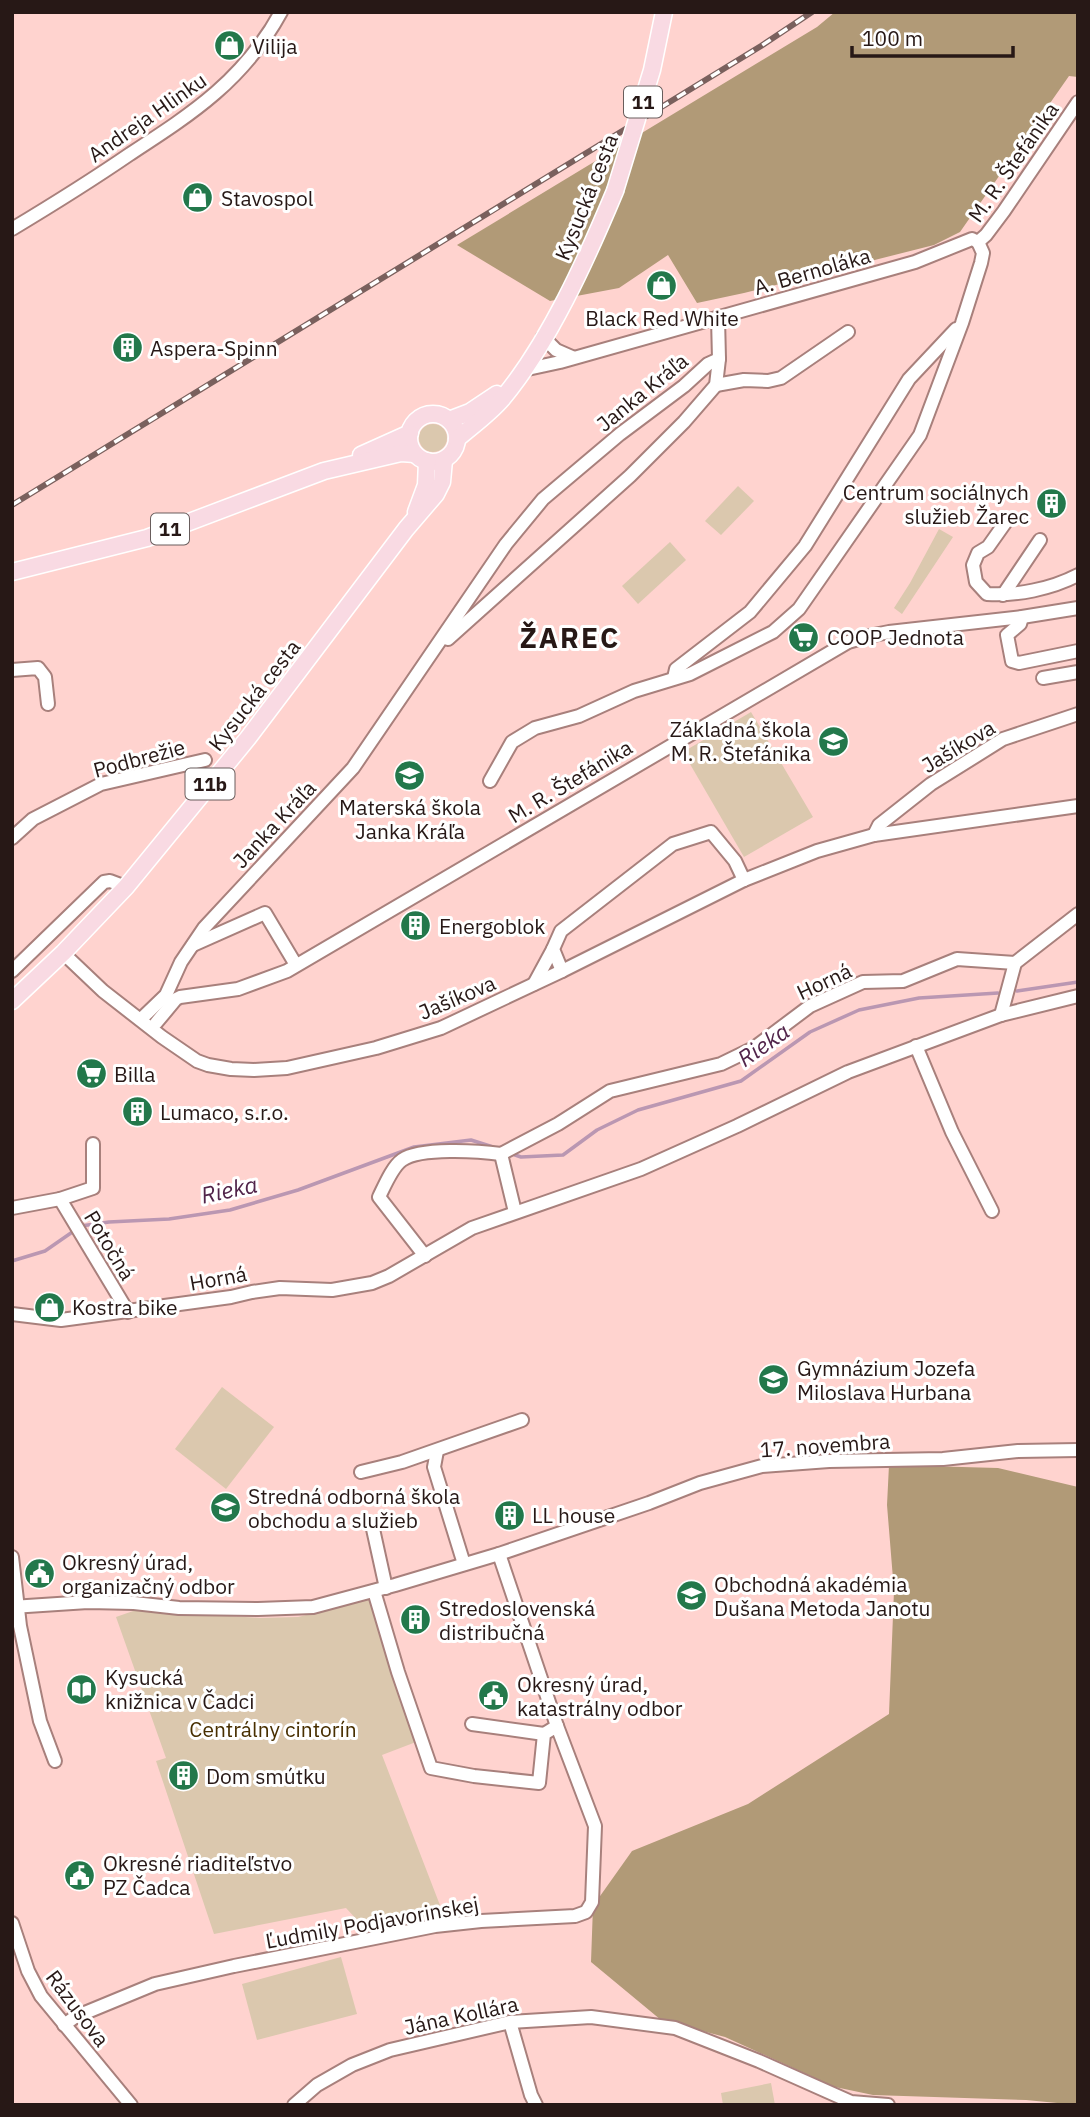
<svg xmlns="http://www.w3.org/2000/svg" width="1090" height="2117" font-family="'IBM Plex Sans',sans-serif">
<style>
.green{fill:#dbc8ae}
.forest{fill:#b19a77}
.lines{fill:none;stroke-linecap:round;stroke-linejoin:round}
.stream{stroke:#ba97b2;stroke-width:3.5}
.minor-casing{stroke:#a8807c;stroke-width:16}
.major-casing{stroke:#fff;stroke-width:19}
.minor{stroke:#fff;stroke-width:12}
.major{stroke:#f9dae3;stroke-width:16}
.rail-casing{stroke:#7a605d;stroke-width:6}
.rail{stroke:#fff;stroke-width:3.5;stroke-dasharray:10;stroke-linecap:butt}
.major-bridge-casing{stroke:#fff;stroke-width:19;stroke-linecap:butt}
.major-bridge{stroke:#f9dae3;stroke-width:16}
.labels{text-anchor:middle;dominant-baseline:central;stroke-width:6;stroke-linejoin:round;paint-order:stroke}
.shield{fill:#fff;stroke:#685d5c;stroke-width:2}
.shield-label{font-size:19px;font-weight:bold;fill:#271816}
.poi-label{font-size:21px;fill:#271816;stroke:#fff;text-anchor:start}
.street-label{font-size:21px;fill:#271816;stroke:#fff}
.park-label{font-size:21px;fill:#482f00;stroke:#fff}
.water-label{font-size:23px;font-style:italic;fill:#51244a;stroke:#fff}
.district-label{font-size:28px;font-weight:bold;letter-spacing:2px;fill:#271816;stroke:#fff}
</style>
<rect width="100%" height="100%" fill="#ffd3cf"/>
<!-- green -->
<g class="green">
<circle cx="433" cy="438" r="14"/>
<path d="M738,486L754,501L721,535L705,521Z"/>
<path d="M939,529L953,537L902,614L894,608L910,583Z"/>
<path d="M670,542L686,560L638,604L622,586Z"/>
<path d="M751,712L813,817L744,857L683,752Z"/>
<path d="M222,1387L274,1427L226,1489L175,1449Z"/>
<path d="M372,1599L416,1742L382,1755L443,1913L362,1933L359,1922L346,1908L214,1934L156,1761L166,1758L116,1617L136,1610L260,1618L298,1617Z"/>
<path d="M341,1957L357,2014L257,2040L242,1984Z"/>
<path d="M771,2083L775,2105H723L721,2093Z"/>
</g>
<!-- forest -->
<g class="forest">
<path d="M835,12H1078V77L1069,76L960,232L934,245L744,293L697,303L668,255L619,288L550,301L457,245L817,27Z"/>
<path d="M889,1465L998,1468L1078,1487V2105L1026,2100L873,2095L835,2087L725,2037L661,2020L591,1962L593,1906L632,1851L748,1804L889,1714L894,1591L887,1505Z"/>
</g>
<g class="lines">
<!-- stream -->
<g class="stream">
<path d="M1017,991L1078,982"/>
<path d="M515,1155L521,1157L563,1155L597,1130L638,1110L741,1081L810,1032L859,1010L919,998L998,993"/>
<path d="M12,1261L45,1251L81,1226L109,1222L169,1219L230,1210L298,1190L414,1147L471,1140L493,1147"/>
</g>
<defs>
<g id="minor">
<path d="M12,229C52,205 92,180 130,154C193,113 244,80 281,12"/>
<path d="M978,242L986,235L1004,211L1078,102"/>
<path d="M543,337L556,350L572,357"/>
<path d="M523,370L560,362L915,262L972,239L978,242"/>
<path d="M716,385L744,380L768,381L781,378L848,332"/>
<path d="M1005,523L988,547L978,553L973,565L976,582L987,594C1016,596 1051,589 1078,575"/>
<path d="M1003,595L1040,540"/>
<path d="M1022,617L1020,624L1007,635L1012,661L1019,663L1078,651"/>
<path d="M448,639L630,476L684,422L716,385L719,359L718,318"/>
<path d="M12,670L38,668L45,677L48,704"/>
<path d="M674,678L676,669L750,612L805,546L909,379L956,329"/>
<path d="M1043,678L1078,672"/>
<path d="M490,781L512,742L535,728L579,716L634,691L690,674L773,632L799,609L920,435L962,323L981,263L983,253L978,242"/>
<path d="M874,835L879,825L931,784L1003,739L1078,714"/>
<path d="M12,838L33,819L101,784L205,760"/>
<path d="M193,945L265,913L296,965"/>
<path d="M63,953L103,991L162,1037L197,1061L208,1065L231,1069L254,1070L287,1068L376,1048L441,1028L562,971L744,880L817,851L874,835L1078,806"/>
<path d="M1015,963L1078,914"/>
<path d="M12,971L104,882L110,881L126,887"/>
<path d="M562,971L553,949L561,931L673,844L711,832L735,861L744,880"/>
<path d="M534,984L553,949"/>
<path d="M141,1019L166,995L181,962L204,928L353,768L506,544L543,499L620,434L684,386L708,364L719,359"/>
<path d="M156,1023L176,999L180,997L238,989L287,971L848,642L869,636L889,632L1022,617L1078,608"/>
<path d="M916,1046L952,1132L992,1211"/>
<path d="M60,1199L93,1188V1144"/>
<path d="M12,1208L60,1199L128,1312"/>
<path d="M515,1212L501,1154L558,1124L610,1091L721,1064L754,1048L810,1006L863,982L903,981L957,959L1015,963L1001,1015"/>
<path d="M425,1256L379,1197C384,1187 392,1167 402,1160C420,1147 479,1151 501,1154"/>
<path d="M12,1314L61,1320L231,1297L252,1292L280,1288L332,1290L372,1283L389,1276L472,1228L641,1169L737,1126L848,1072L1001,1015L1078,996"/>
<path d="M437,1451L434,1467L464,1564"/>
<path d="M361,1472L402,1462L522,1420"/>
<path d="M373,1529L386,1588"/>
<path d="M12,1557L20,1626L40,1721L55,1761"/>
<path d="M374,1591L398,1672L431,1768L474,1776L539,1783L544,1734L557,1726"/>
<path d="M12,1607L88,1602L134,1603L179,1608L258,1609L313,1607L395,1585L499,1554L649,1503L700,1483L762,1466L829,1461L943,1459L1018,1451L1078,1450"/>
<path d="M472,1724L544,1734"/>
<path d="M12,1923L28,1971L41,1996L131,2105"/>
<path d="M510,2022L531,2095L536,2105"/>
<path d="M64,2025L75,2017L155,1984L234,1966L435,1926L481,1921L575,1916L586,1912L592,1902L595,1826L557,1726L499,1554"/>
<path d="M294,2105L317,2085L352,2065L390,2050L510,2022L591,2017L675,2028L759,2061L851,2102L888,2105"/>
</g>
<g id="major">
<circle cx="433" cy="438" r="24"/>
<path d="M449,420L470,412L497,394"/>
<path d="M457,439C472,426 489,414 502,399C549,343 587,258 615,191"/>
<path d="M361,455L410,433"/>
<path d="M416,512L426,485L427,461"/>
<path d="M12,572L147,538L324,471L401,453L415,454"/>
<path d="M12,1001L63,953L126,887L248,738L406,529L436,494L442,482L444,460"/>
</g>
</defs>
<!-- minor casing -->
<use href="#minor" class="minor-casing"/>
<!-- major casing -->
<use href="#major" class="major-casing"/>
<!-- minor -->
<use href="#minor" class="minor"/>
<!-- major -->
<use href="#major" class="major"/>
<defs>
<path id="rail" d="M12,505L761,46L812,12"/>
</defs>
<!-- rail casing -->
<use href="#rail" class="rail-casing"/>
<!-- rail -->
<use href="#rail" class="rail"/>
<defs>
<path id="major-bridge" d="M615,191L652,70L664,12"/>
</defs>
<!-- major-bridge casing -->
<use href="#major-bridge" class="major-bridge-casing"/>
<!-- major-bridge -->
<use href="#major-bridge" class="major-bridge"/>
</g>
<!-- icons -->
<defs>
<symbol id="shop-disc" viewBox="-11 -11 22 22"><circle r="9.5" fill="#23784b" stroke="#fff"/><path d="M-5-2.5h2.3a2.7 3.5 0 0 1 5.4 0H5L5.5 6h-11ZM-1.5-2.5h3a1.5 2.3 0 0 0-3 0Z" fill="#fff"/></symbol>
<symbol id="building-disc" viewBox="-11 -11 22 22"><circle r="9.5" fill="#23784b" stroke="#fff"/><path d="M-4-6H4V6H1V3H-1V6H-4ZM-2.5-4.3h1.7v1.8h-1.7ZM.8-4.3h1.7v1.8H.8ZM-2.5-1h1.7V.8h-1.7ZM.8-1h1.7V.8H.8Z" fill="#fff"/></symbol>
<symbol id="supermarket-disc" viewBox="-11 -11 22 22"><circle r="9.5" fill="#23784b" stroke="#fff"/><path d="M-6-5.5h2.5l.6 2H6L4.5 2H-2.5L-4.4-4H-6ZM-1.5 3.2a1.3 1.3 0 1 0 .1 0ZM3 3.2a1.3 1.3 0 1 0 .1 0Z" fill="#fff"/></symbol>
<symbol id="school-disc" viewBox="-11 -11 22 22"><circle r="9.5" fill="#23784b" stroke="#fff"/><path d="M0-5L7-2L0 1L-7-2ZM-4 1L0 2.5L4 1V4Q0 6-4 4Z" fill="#fff"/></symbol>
<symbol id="civic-disc" viewBox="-11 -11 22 22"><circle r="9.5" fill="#23784b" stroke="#fff"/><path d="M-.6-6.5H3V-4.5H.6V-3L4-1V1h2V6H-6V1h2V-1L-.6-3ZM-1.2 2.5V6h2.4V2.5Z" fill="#fff"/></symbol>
<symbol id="library-disc" viewBox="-11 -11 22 22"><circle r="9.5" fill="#23784b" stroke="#fff"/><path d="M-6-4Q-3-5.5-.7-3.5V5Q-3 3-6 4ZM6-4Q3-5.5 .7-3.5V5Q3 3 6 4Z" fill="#fff"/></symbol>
</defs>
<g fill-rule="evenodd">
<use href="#shop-disc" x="212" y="28" width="35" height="35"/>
<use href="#shop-disc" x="180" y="180" width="35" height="35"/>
<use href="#shop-disc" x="644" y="268" width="35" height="35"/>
<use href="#building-disc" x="110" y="330" width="35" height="35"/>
<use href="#building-disc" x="1034" y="486" width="35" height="35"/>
<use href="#supermarket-disc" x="786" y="620" width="35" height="35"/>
<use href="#school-disc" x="816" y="724" width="35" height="35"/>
<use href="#school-disc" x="392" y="758" width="35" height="35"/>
<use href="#building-disc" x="398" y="908" width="35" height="35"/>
<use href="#supermarket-disc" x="74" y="1056" width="35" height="35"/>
<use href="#building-disc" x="120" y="1094" width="35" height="35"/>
<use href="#shop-disc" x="32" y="1290" width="35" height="35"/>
<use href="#school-disc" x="756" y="1362" width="35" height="35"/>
<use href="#school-disc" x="208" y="1490" width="35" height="35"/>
<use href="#building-disc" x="492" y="1498" width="35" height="35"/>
<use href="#civic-disc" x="22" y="1556" width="35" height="35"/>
<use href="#school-disc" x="674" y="1578" width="35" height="35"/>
<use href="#building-disc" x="398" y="1602" width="35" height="35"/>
<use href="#library-disc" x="64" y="1672" width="35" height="35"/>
<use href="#civic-disc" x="476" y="1678" width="35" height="35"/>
<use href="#building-disc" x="166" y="1758" width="35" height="35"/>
<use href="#civic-disc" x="62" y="1858" width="35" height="35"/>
</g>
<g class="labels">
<!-- shield labels -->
<g class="shield">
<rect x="624" y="86.5" width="38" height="31" rx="5"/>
<rect x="151" y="513.5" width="38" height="31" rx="5"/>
<rect x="185.5" y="768.5" width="49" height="31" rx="5"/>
</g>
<g class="shield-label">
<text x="643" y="102">11</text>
<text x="170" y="529">11</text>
<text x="210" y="784">11b</text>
</g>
<!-- poi labels -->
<g class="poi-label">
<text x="252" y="46">Vilija</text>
<text x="221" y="198">Stavospol</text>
<text x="662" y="318" text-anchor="middle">Black Red White</text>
<text x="150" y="348">Aspera-Spinn</text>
<text x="1029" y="492" text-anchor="end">Centrum sociálnych<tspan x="1029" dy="24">služieb Žarec</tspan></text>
<text x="827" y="637">COOP Jednota</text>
<text x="811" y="729" text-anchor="end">Základná škola<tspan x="811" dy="24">M. R. Štefánika</tspan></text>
<text x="410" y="807" text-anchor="middle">Materská škola<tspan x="410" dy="24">Janka Kráľa</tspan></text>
<text x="439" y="926">Energoblok</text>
<text x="114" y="1074">Billa</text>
<text x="160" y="1112">Lumaco, s.r.o.</text>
<text x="72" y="1307">Kostra bike</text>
<text x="797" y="1368">Gymnázium Jozefa<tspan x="797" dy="24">Miloslava Hurbana</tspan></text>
<text x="248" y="1496">Stredná odborná škola<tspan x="248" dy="24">obchodu a služieb</tspan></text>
<text x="532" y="1515">LL house</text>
<text x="62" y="1562">Okresný úrad,<tspan x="62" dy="24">organizačný odbor</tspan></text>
<text x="714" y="1584">Obchodná akadémia<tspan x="714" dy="24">Dušana Metoda Janotu</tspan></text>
<text x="439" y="1608">Stredoslovenská<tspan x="439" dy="24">distribučná</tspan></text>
<text x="105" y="1677">Kysucká<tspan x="105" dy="24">knižnica v Čadci</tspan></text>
<text x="517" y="1684">Okresný úrad,<tspan x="517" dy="24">katastrálny odbor</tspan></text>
<text x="206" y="1776">Dom smútku</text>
<text x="103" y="1863">Okresné riaditeľstvo<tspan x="103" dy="24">PZ Čadca</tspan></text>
</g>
<!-- street labels -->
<g class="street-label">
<text transform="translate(147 117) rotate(-35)">Andreja Hlinku</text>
<text transform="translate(1013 162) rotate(-55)">M. R. Štefánika</text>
<text transform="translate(586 197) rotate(-68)">Kysucká cesta</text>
<text transform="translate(812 271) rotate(-16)">A. Bernoláka</text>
<text transform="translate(642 392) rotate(-39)">Janka Kráľa</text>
<text transform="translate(254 695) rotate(-52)">Kysucká cesta</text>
<text transform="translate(958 746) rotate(-31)">Jašíkova</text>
<text transform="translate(139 758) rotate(-15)">Podbrežie</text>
<text transform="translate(570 781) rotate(-31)">M. R. Štefánika</text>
<text transform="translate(274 824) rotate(-47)">Janka Kráľa</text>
<text transform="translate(824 981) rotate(-25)">Horná</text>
<text transform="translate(457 997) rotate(-23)">Jašíkova</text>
<text transform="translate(110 1245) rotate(59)">Potočná</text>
<text transform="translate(218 1278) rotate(-10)">Horná</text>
<text transform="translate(825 1445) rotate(-4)">17. novembra</text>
<text transform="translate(372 1922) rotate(-10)">Ľudmily Podjavorinskej</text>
<text transform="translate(78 2008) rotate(53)">Rázusova</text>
<text transform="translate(461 2015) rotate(-12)">Jána Kollára</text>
</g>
<!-- park labels -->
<g class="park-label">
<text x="273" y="1729">Centrálny cintorín</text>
</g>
<!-- water labels -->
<g class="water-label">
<text transform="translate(763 1044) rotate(-35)">Rieka</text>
<text transform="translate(229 1189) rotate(-12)">Rieka</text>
</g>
<!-- district labels -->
<g class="district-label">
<text x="570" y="637">ŽAREC</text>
</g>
</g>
<!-- border -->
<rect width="1090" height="2117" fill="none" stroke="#271816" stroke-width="28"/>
<!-- scale -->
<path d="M852 46v10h161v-10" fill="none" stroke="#271816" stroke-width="3.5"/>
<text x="862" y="46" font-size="21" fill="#271816" stroke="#ffffff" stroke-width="5" paint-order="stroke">100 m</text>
</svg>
